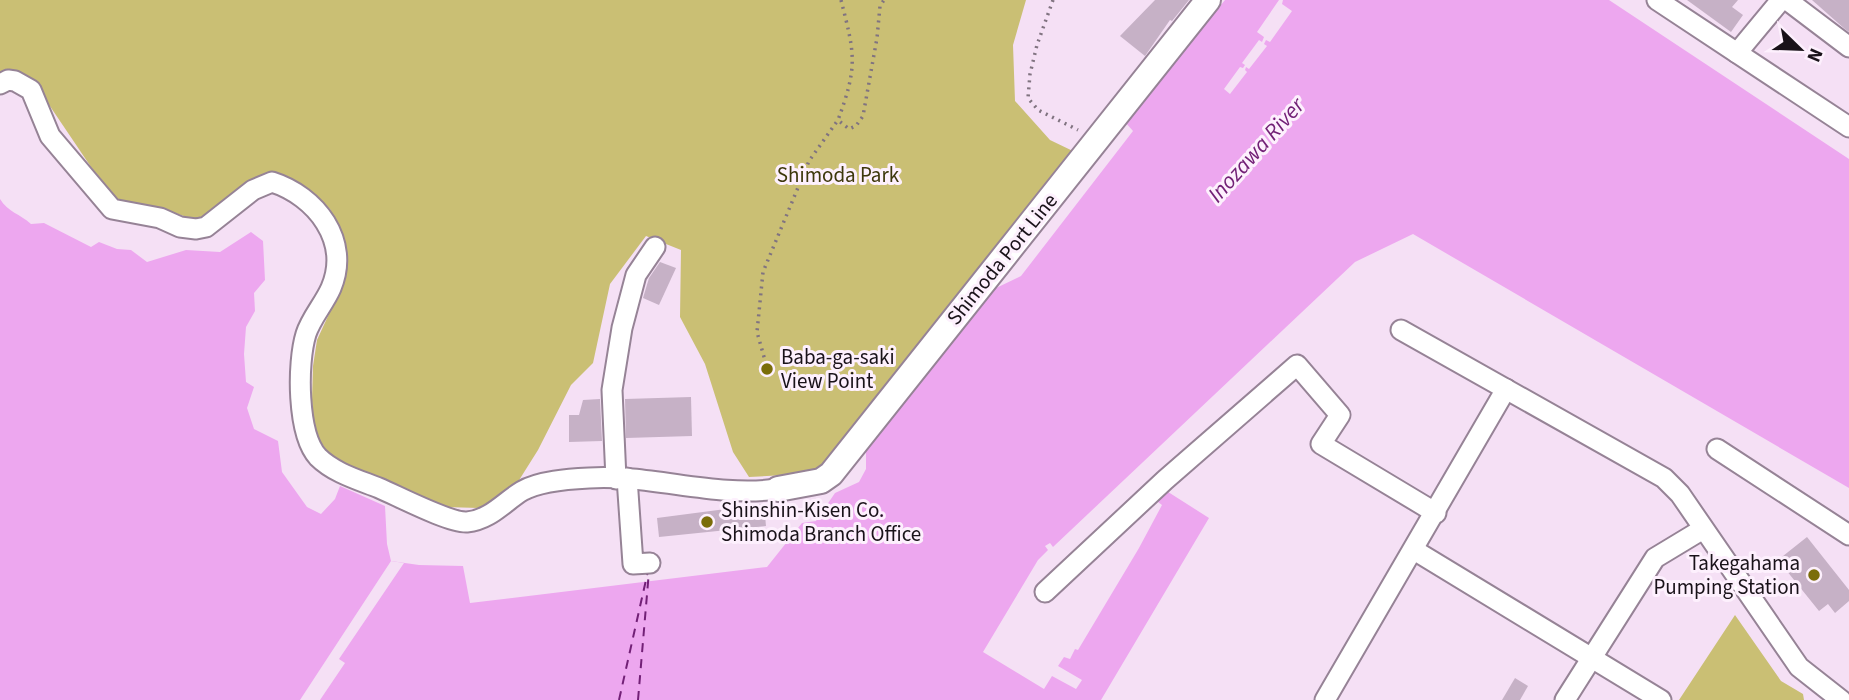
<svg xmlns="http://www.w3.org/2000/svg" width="1849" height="700" font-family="'Source Sans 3',sans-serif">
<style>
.green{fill:#cabf74}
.water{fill:#eda7ef}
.pier{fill:#f5e0f5}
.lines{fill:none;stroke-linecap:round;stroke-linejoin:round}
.ferry{stroke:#722076;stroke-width:2;stroke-dasharray:9 7;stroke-linecap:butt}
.building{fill:#c6b1c6}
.minor-casing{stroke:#968396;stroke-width:23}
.major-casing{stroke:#968396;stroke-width:28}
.path{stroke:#807380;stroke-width:3.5;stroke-dasharray:2 5;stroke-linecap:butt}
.minor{stroke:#fff;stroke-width:19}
.major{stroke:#fff;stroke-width:24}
.poi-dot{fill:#7a6d09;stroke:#fdf0fd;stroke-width:2.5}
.labels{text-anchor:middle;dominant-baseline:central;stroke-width:6;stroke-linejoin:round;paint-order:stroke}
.park-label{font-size:21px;fill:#3d370b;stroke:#fdf0fd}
.street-label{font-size:21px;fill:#191219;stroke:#fdf0fd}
.poi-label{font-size:21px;fill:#191219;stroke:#fdf0fd;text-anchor:start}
.water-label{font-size:23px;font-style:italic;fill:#722076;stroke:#fdf0fd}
</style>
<rect width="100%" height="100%" fill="#f5e0f5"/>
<!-- green -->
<g class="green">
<path d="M0,0H1026L1013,45L1015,101L1050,140L1077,153L823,473L749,477L733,452L705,364L680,317L681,250L646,236L610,284L593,363L571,385L538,450L516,485L479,508L445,507L331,457L314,432L312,400L313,366L317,340L334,303L345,268L341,234L330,209L299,184L272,177L198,221L158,207L121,203L91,167L33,81L14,71L0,73Z"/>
<path d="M1735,615L1781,681L1803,694L1804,700H1679Z"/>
</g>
<!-- water -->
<path class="water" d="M1225,0H1609L1849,159V488L1413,234L1355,262L1053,547L1050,543L1045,546L1048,550L1038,560L983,652L1044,689L1052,676L1076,689L1082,680L1058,666L1064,657L1070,659L1075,649L1078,650L1139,548L1162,505L1158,502L1165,490L1209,518L1101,700H0V199C8,212 20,214 31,224L44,223L91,247L99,242L117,249L131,250L147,262L186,250L220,252L251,232L263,241L265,280L254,293L255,311L246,327L244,354L246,382L254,387L247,408L254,429L278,441L282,472L307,507L321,514L335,499L340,486L385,506L387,544L391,561L419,565L463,566L470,603L767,567L802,523L816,521L835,493L859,482L866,469V450L922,374L994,289L1021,276L1133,131L1125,122Z"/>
<!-- pier -->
<g class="pier">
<path d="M1279,0H1283L1282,4L1292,11L1270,42L1266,40L1264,44L1267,46L1249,69L1246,67L1245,70L1247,72L1230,94L1224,89L1240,67L1243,68L1245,65L1242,63L1259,40L1262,42L1264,37L1257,32Z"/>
<path d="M391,561L404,563L339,659L345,663L320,700H300Z"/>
</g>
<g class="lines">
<!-- ferry -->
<g class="ferry">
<path d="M619,700L648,571"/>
<path d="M638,700L649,571"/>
</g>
</g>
<!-- building -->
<g class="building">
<path d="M1155,0H1189L1172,21L1170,20L1145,56L1120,36Z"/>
<path d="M1687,0H1738L1732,7L1743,15L1731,32Z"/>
<path d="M1812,0H1849V32L1846,30Z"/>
<path d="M660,262L676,268L659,305L643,298L649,278Z"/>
<path d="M691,397L692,436L626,438L625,399Z"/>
<path d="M600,399L602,441L569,442V415H579L583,400Z"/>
<path d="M764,504L766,526L659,537L657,518Z"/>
<path d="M1807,537L1849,590V601L1835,613L1828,604L1819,611L1778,560Z"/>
<path d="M1515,678L1528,686L1520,700H1502Z"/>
</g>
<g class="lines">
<defs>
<g id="minor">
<path d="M1657,0L1849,127"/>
<path d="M1787,0L1849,47"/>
<path d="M1737,53L1781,0"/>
<path d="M0,84L8,80L15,81L31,90L50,136L112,209L160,218L180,227L196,229L206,227L253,190L272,182C316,196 351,241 331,288C324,304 311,318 306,334C297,363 297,434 318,457C334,473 359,480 379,488C398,496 449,523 467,522C490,520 504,502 522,491C539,481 569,479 589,478C652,474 715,498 778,489"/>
<path d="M1401,330L1664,478L1680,494L1799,667L1841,700"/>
<path d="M1717,449L1849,535"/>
<path d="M627,478L633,564L650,563"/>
<path d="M616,479L612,390L622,328L636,275L655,247"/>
<path d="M1414,550L1661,700"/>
<path d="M1045,592L1165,480L1297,365L1340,415L1321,444L1436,513"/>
<path d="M1325,700L1506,389"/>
<path d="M1565,700L1655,558L1703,529"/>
</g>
<path id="major" d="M778,489L821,481L831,474L1208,0"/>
</defs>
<!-- minor casing -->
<use href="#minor" class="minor-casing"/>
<!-- major casing -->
<use href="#major" class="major-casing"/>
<!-- path -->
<g class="path">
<path d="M841,0C855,55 858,66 838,120L849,129L856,126L863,116L877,38L880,6L884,0"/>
<path d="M1053,0L1037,45L1030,74L1028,98L1038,110L1078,130"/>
<path d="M766,364L757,332L763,272L809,161L838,120"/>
</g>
<!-- minor -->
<use href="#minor" class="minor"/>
<!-- major -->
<use href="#major" class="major"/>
</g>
<!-- markers -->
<g class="poi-dot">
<circle cx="767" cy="369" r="7"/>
<circle cx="707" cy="522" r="7"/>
<circle cx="1814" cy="575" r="7"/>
</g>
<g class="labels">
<!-- park labels -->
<g class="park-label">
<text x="838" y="175">Shimoda Park</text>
</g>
<!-- street labels -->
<g class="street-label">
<text transform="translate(1002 259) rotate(-51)">Shimoda Port Line</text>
</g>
<!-- poi labels -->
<g class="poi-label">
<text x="781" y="357">Baba-ga-saki<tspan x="781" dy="24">View Point</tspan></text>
<text x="721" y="510">Shinshin-Kisen Co.<tspan x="721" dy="24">Shimoda Branch Office</tspan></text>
<text x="1800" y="563" text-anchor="end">Takegahama<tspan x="1800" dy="24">Pumping Station</tspan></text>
</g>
<!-- water labels -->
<g class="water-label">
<text transform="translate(1256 150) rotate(-48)">Inozawa River</text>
</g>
</g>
<!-- north arrow -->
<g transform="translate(1800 49) rotate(113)" stroke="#fdf0fd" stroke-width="5" paint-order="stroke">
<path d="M0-5L12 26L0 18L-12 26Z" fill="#191219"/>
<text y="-10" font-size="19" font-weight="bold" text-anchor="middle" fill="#191219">N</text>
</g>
</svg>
